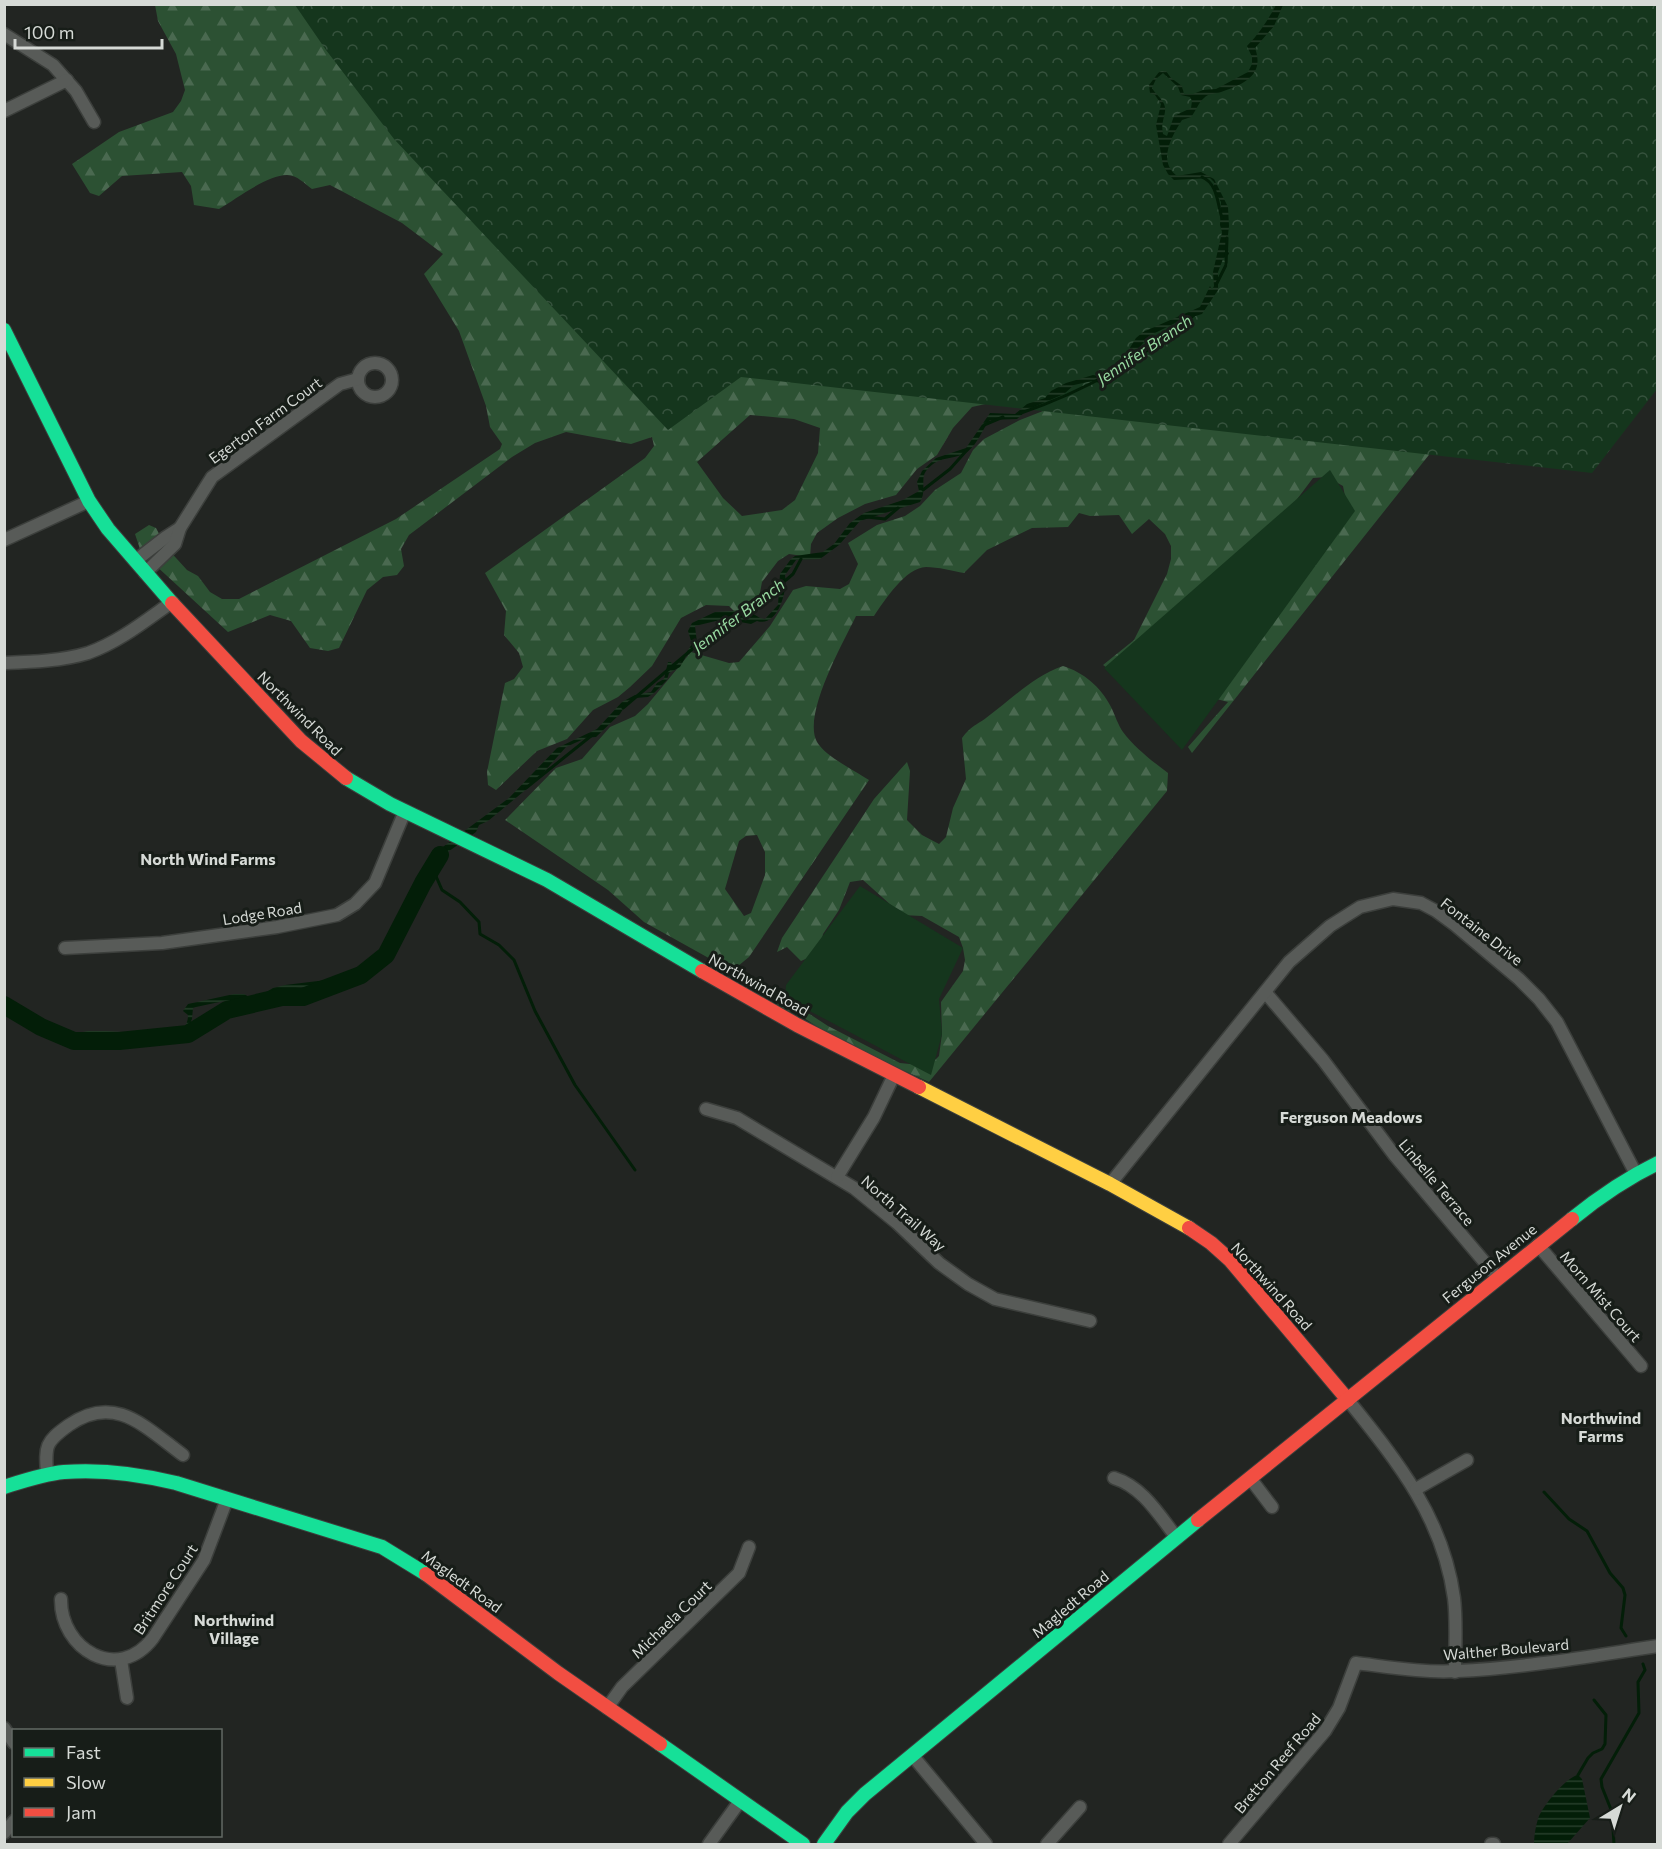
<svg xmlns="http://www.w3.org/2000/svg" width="1662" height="1849" font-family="Commissioner,sans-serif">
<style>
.forest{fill:url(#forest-firs);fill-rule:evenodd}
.park{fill:url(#park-crowns)}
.pitch{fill:#15361d}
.water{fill:url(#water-rules);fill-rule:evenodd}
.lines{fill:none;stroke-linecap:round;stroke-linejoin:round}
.stream{stroke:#031e08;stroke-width:3}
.river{stroke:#031e08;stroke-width:18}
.street-casing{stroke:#3c3f3c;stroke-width:15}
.fast-casing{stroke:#3c3f3c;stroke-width:16}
.slow-casing{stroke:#3c3f3c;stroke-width:16}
.jam-casing{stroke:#3c3f3c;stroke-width:16}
.street{stroke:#585b58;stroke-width:12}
.fast{stroke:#16e098;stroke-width:14}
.slow{stroke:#ffcf43;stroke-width:14}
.jam{stroke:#f24e42;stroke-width:14}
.labels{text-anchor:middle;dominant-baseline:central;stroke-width:6;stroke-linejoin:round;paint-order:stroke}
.street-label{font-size:15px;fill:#d6dad6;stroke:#171d18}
.water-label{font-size:16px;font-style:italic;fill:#98daa1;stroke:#171d18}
.neighbourhood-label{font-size:16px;font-weight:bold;fill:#d6dad6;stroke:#171d18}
</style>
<defs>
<pattern id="forest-firs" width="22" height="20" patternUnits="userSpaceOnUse" patternTransform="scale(1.5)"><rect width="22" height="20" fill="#2c5133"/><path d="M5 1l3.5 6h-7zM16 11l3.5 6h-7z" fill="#4a6950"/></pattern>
<pattern id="park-crowns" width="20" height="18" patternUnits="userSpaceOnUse" patternTransform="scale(1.5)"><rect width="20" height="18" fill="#15361d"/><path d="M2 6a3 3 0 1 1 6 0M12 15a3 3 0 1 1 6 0" fill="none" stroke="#36523d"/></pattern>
<pattern id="water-rules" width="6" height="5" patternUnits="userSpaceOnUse" patternTransform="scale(1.5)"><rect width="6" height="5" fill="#031e08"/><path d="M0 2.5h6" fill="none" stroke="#273e2b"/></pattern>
</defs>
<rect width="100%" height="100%" fill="#222522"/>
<!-- forest -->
<g class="forest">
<path d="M634,4L1008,399L972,407L953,428L937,455L917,469L896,495L865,504L838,518L817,533L811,544L810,557L789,554L778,561L762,582L758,603L733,627L734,611L729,606L706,605L681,618L652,666L630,687L618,697L593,710L567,739L537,751L496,790L488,785L487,772L505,683L514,679L523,667L519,653L504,635L506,611L485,573L645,458L654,446L652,437L631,444L566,432L535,443L512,457L409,535L401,549L404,566L397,575L383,577L367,590L339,648L328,651L310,648L291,621L270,615L228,632L141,552L135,534L149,525L156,528L166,547L187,570L198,576L210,592L222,599H239L396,519L500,449L502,444L490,427L486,406L459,331L424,274L443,254L402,223L330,185L312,189C305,184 297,175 287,175C267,175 236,199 219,209L194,205L191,186L182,172L122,176L99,196L90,193L72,164L119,132L173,112L181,101L185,90L176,54L158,21L155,5ZM750,415L794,419L820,428L818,453L795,500L782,510L742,516L723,498L697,462Z"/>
<path d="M1657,5V168L1192,753L1188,747L1228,702L1205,696L1346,501L1343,486L1327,477L1313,478L1249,563L1129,683L1103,665L1134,640L1167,574L1171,559V546L1165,534L1149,519L1132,534L1119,515L1090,516L1079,513L1068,527L1032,528L987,550L964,573C953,571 938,567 926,567C905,568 885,600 874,616H856C843,643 802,715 817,742C825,756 855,771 869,780L749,957L732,971L644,922L608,890L505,820L556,768L582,759L610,727L635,716L648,704L691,652L729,663L739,662L770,626L793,590L806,586L840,589L849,584L858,564L848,543L877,525L905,516L920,506L935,490L961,473L973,450L984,439L1020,420L1094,391ZM757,835L765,852V875L751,913L744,916L725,889L739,841L746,836Z"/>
<path d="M1063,666C1083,672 1101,687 1111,707C1115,715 1118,725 1123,732C1135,748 1152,761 1168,773L1167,791L929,1082L839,1041L804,1018L780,1007L766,992L785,998L828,1026L900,1063L929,1066L939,1056L942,1034L941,1002L963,971L965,960L963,948L959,937L922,916L902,915L863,880L850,882L839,910L823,934L821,944L810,957L801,961L787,947L777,952L782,938L874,799L907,762L910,771L907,820L922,835L939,844L946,837L953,808L966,779L962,738C971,726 975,726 986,718C1012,699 1032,677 1063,666Z"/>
</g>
<!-- park -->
<path class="park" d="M295,5H1657V389L1592,473L741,377L668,430L394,139L326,50Z"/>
<!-- pitch -->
<g class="pitch">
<path d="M1330,470L1355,511L1182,750L1104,668Z"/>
<path d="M860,886L963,948L939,999L942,1034L931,1075L785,998L786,985Z"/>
</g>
<!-- water -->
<g class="water">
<path d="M1276,5H1283L1274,26L1255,48C1265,75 1244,84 1221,92C1216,94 1208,93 1204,98C1198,103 1196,111 1191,117L1182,120C1172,136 1157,161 1177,176L1201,172L1214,179L1228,207L1229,226L1227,244L1229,254L1223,259L1218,272V290L1202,314L1179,321L1149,336L1127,362L1118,368L1114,380L1107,385L1092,381L1074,385L1064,394L1027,410L1017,419L990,420C982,429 977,447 965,453C950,461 939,455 926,471C920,479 927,491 920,502L860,521L839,545L820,559L796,560L785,575C788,590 778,628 757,621L751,624L724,619L695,626L697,643L689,651L680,667L669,673L667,680L654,693L648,697L635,698L628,701L620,714L596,737L586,738L566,747L535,782L488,821L479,825L476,832L445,854L439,860L433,871L425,879L404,913L401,933L391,954L380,965L352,980L333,986L295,988L287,990L276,998L255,1003L224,1001L196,1007L193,1008L192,1019L188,1028L183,1033L165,1041L129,1035H100L80,1042L50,1040L18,1018L5,1013V999L24,1010L30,1018L42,1023L57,1035H67L88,1031H106L173,1035C183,1032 188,1025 188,1015L183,1011L188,1004L234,994H244L251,998L258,997L273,988L285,985L351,977L361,965L390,951L397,934L401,913L436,852L509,798L557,748L597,729L622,702L635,695L651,692L657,683L664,679L668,662H671L673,666L680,662L692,644L688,631L692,623L715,612L747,610L760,618L765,619L778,605L780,574L791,559L795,556L823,552L834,544L850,523L864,513L903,500L919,491L917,482L922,471L936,458L966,448L990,413L1015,414L1027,404L1045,398L1051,391L1066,383L1093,375L1108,378L1115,364L1126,354L1136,338L1143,332L1200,307L1210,286L1212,290L1214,286L1213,272L1222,232L1220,225L1221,202L1214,190V182L1210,178L1174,180L1168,174L1163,165L1156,125L1161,104L1155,95L1150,93L1149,85L1159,72L1166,71L1171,78L1182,86L1184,94H1193L1203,90L1216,89L1248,72L1252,64V57L1247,46C1259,34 1268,20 1276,5ZM1163,73L1178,87L1181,95L1190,97L1192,101L1191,108L1174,116L1167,136L1163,134C1160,120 1168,113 1164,104C1161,97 1155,94 1152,88L1156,79Z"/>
<path d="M1578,1775L1582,1779L1590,1818L1567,1844H1534C1534,1836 1536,1824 1539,1816C1544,1805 1566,1777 1578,1775Z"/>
</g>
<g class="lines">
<!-- stream -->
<g class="stream">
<path d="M1202,177C1218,184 1217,203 1222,218"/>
<path d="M1217,283L1226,265L1227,238"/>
<path d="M1021,413C1083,392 1144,358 1194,315"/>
<path d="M984,425L1003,417"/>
<path d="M923,490L950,469L967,450"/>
<path d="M867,517L885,519L898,508"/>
<path d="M736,614L786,580L793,574L801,559"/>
<path d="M623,708L730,617"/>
<path d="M526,788L591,736"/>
<path d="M432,867L442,890L460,902L479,922L480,934L499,945L514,960L535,1011L575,1085L635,1170"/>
<path d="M1544,1492L1569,1519L1587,1531L1610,1573L1623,1588L1625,1595L1621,1628L1626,1636"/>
<path d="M1578,1775L1588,1758L1593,1753L1602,1749L1605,1744L1606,1715L1594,1700"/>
<path d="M1614,1844L1612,1812L1602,1787L1601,1779L1639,1713L1638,1682L1645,1670L1643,1664"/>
</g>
<!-- river -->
<path class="river" d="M4,1005L41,1027L74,1041H119L188,1034L227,1010L282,997H303L361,975L386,955L423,883L440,855"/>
<defs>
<g id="street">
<path d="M4,34L53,65L76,91L94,122"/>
<path d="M4,111L67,80"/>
<circle cx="375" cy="380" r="17"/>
<path d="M4,540L89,501"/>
<path d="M135,561L166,537L180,528"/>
<path d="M145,573L175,544L180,528L212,477L340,384L358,379"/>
<path d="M4,663C32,662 62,661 88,653C119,642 145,621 172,602"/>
<path d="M65,948L162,943L277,927L337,915L355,904L375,883L405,811"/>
<path d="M1265,992L1323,1060L1395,1156L1498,1278"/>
<path d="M706,1109L737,1118L854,1188L897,1223L939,1263L968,1284L995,1299L1090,1321"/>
<path d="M837,1177L874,1117L894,1075"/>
<path d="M1110,1184L1289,962L1330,926L1360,907L1393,899L1421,903L1436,911L1455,925L1519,979L1539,999L1557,1022L1636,1174"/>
<path d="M1538,1245L1641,1366"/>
<path d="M1348,1400C1397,1461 1443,1517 1454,1598C1457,1623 1455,1647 1455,1672"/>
<path d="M47,1474C45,1446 45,1442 69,1425C115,1393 145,1427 183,1455"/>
<path d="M1114,1478C1143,1487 1159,1515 1177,1538"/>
<path d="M1250,1478L1272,1507"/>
<path d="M1416,1489L1467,1460"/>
<path d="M61,1599C60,1649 118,1684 153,1638L204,1560L227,1499"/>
<path d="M121,1660L127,1698"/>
<path d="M607,1708L622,1687L739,1573L749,1547"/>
<path d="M4,1728L14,1743"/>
<path d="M912,1755L986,1844"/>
<path d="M4,1833L14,1821"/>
<path d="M709,1844L740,1801"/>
<path d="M1047,1844L1080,1807"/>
<path d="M1229,1844L1325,1731L1339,1708L1356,1663C1389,1667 1424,1673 1457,1671C1524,1668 1591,1656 1658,1646"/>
<path d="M1491,1844H1494"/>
</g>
<g id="fast">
<path d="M4,330L89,501L108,529L172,603"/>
<path d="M346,778L390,804L547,880L702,971"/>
<path d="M1572,1219C1599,1197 1627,1178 1658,1163"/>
<path d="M4,1487C23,1481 43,1474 64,1472C102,1469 139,1474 176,1483L382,1547L426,1574"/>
<path d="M660,1744L803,1844"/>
<path d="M824,1844L847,1812L865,1794L1198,1520"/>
</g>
<path id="slow" d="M919,1087L1110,1184L1189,1228"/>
<g id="jam">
<path d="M172,603L301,741L346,778"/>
<path d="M702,971L797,1025L919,1087"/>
<path d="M1189,1228L1211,1243L1230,1260L1348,1400"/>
<path d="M1198,1520L1572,1219"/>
<path d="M426,1574L558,1673L660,1744"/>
</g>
</defs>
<!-- street casing -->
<use href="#street" class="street-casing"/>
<!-- fast casing -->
<use href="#fast" class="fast-casing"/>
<!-- slow casing -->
<use href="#slow" class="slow-casing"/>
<!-- jam casing -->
<use href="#jam" class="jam-casing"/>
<!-- street -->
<use href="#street" class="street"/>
<!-- fast -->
<use href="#fast" class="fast"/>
<!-- slow -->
<use href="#slow" class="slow"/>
<!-- jam -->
<use href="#jam" class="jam"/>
</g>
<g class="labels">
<!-- street labels -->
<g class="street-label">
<text transform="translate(265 420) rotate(-36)">Egerton Farm Court</text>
<text transform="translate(300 713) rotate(45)">Northwind Road</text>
<text transform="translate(262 913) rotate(-9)">Lodge Road</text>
<text transform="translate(1482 931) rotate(38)">Fontaine Drive</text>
<text transform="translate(759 984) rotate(29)">Northwind Road</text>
<text transform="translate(1437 1182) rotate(50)">Linbelle Terrace</text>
<text transform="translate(904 1213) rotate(41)">North Trail Way</text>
<text transform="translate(1489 1263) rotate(-39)">Ferguson Avenue</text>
<text transform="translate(1272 1286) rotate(48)">Northwind Road</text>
<text transform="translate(1601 1296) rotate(49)">Morn Mist Court</text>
<text transform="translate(462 1581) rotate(36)">Magledt Road</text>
<text transform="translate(165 1589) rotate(-57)">Britmore Court</text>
<text transform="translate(1070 1604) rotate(-40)">Magledt Road</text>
<text transform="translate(671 1619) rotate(-44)">Michaela Court</text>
<text transform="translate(1506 1649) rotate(-5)">Walther Boulevard</text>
<text transform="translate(1277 1763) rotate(-50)">Bretton Reef Road</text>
</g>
<!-- water labels -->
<g class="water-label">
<text transform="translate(1144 349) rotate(-34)">Jennifer Branch</text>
<text transform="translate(738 615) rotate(-37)">Jennifer Branch</text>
</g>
<!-- neighbourhood labels -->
<g class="neighbourhood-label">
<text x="208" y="858">North Wind Farms</text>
<text x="1351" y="1116">Ferguson Meadows</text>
<text x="1601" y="1417">Northwind<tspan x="1601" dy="18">Farms</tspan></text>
<text x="234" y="1619">Northwind<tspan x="234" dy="18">Village</tspan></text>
</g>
</g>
<!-- border -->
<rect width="1662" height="1849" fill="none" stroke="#d6dad6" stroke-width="12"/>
<!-- legend -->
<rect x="12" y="1729" width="210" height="108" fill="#171d18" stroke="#636964" stroke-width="1.5"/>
<rect x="24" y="1748" width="30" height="9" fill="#16e098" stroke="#636964" stroke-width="1.5"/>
<text x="66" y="1759" font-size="18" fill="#d6dad6">Fast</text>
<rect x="24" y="1778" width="30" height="9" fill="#ffcf43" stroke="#636964" stroke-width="1.5"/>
<text x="66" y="1789" font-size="18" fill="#d6dad6">Slow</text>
<rect x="24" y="1808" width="30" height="9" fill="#f24e42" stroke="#636964" stroke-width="1.5"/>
<text x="66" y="1819" font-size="18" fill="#d6dad6">Jam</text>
<!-- north arrow -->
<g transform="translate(1620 1807) rotate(38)" stroke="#171d18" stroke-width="4.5" paint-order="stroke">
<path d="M0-4.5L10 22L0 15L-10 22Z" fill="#d6dad6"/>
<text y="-9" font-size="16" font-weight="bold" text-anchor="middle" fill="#d6dad6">N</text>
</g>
<!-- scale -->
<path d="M15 39v9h147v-9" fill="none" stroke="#d6dad6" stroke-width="3"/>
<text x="24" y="39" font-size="18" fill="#d6dad6" stroke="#171d18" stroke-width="4.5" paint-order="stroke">100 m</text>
</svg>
